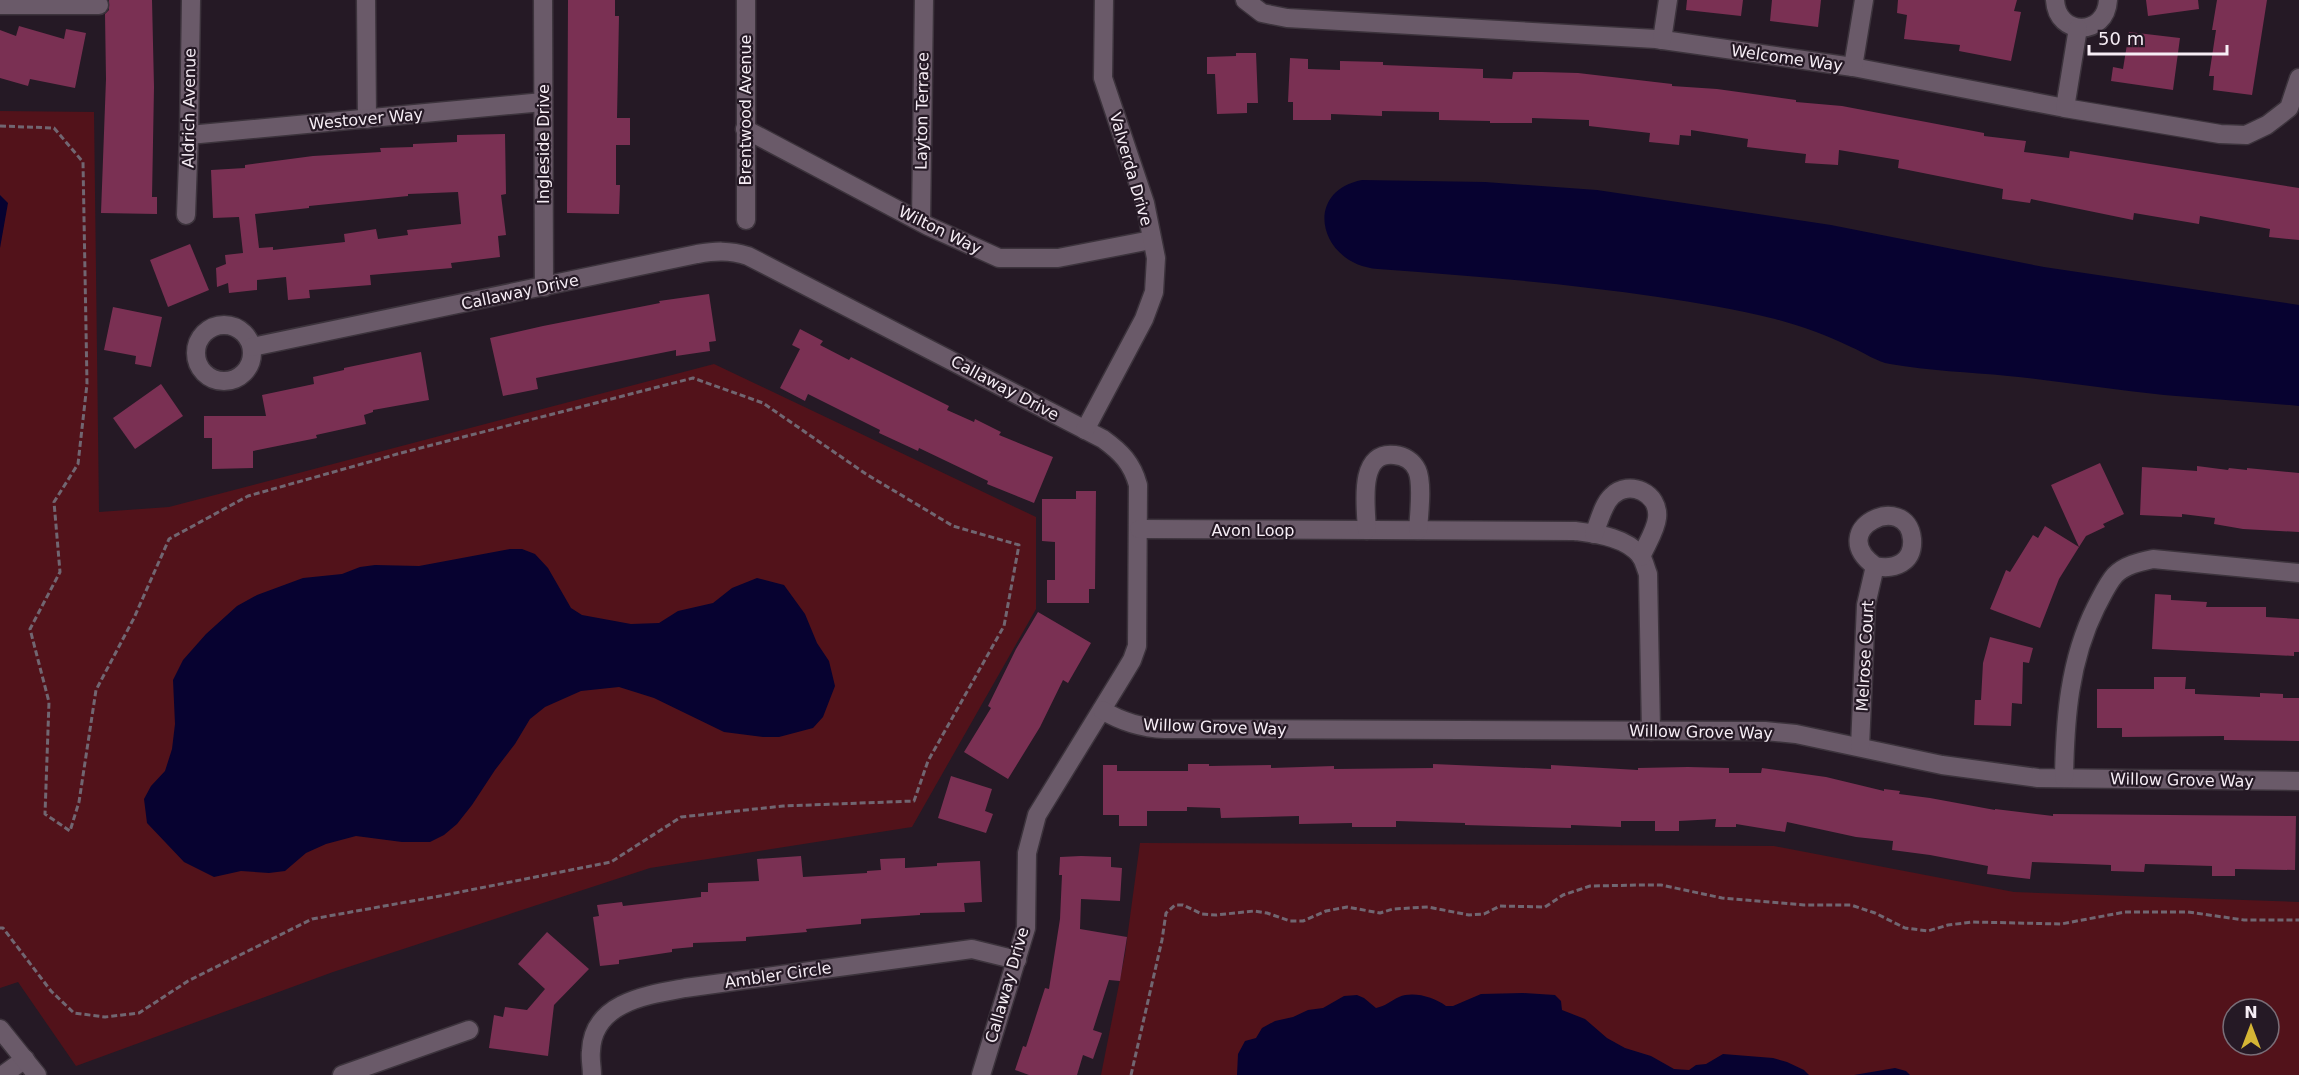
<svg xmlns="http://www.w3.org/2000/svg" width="2299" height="1075" font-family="'DejaVu Sans',sans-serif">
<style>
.green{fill:#52121a;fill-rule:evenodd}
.water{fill:#070230}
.building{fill:#7a3053;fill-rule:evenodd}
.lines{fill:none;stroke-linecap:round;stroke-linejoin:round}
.street-casing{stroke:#3c333c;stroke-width:21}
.secondary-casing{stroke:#3c333c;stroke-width:21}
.path{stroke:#716671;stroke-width:3;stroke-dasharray:6 3;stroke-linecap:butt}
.street{stroke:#6a5a69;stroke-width:18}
.secondary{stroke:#6a5a69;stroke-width:18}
.labels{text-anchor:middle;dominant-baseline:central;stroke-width:4.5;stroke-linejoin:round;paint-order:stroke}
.street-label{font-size:16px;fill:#f6edf5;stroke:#251925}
</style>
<rect width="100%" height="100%" fill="#251925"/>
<!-- green -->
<g class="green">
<path d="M0,111L94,112L99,512L169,507L714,364L1036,517V609L912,827L650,868L333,972L76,1066L18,982L0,988Z"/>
<path d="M1140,843L1774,846L2014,892L2299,902V1075H1101L1125,954ZM2233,1009H2269V1045H2233Z"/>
</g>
<!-- water -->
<g class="water">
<path d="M1362,180L1485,182L1597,190L1831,225L2044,267L2299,305V406C2254,402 2209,399 2164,395C2112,390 2060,381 2008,376C1969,372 1929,371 1890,364C1877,362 1863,352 1851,347C1826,335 1801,326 1775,319C1736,309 1697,303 1658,297C1565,283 1472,276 1378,269C1320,265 1301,192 1362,180Z"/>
<path d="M0,195L8,203L0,248Z"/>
<path d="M510,549H522L535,554L548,568L571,608L582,615L631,624L659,623L678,611L713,603L732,588L757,578L784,585L805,614L817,643L829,661L835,686L823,717L813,728L779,737H763L724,732L654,698L619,687L581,691L545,707L530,719L515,744L495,770L472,805L457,824L444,835L430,842H402L356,836L326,844L306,853L285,871L269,873L241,871L214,877L184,862L147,823L144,799L151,786L165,771L172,749L175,724L173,680L183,660L206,634L237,606L257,595L303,578L342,574L360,567L375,565L419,566Z"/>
<path d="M1523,993L1555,995L1561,1001L1562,1010L1585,1019L1607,1038L1625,1048L1651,1056L1674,1069L1689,1070L1696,1065L1706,1064L1723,1054L1773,1058L1787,1062L1804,1070L1809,1075H1237L1238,1054L1245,1041L1256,1038L1262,1028L1275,1021L1293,1017L1308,1010L1323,1008L1344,996L1357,995L1364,998L1376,1008C1386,1006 1390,1001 1399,997C1413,991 1434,997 1446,1006H1453L1481,994Z"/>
<path d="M1895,1068L1906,1071L1910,1075H1854Z"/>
</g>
<!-- building -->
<g class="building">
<path d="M109,0H152L154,87L152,197H157V214L101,213L106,79L105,14L109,10Z"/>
<path d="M568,0H615V16H619L617,118H630V145H616V185H620L619,214L567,213Z"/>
<path d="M1687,0H1743L1741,16L1686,10Z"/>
<path d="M1772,0H1821L1818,27L1770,21Z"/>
<path d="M1898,0H2017L2014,11L2021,12L2011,61L1959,51L1960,45L1904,39L1907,15L1897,13Z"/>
<path d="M2146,0H2198L2199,9L2148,16Z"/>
<path d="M2217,0H2267L2252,95L2213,90L2214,76H2209L2216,30H2212Z"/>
<path d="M19,26L64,39L66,29L86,33L75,88L30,79L28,86L0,78V30L16,36Z"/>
<path d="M2129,32L2180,38L2173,90L2111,81L2113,67L2123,69Z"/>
<path d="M1236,53H1256L1258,103H1247V113L1217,114L1215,74H1207V57L1236,56Z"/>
<path d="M1290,58L1308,59V69L1340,70V61L1383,62V65L1483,69V78L1512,79L1513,72H1542L1578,73L1672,84V86L1717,89L1796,100V102L1842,106L1942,125L1984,133V136L2026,141L2024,152L2069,158L2070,151L2299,188V240L2269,237L2270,229L2200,216L2199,224L2134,213L2133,220L2031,199L2030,203L2002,199L2003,189L1898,168L1899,160L1839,150L1838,165L1805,163L1806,154L1747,147L1748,139L1691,130V136L1680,135L1679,145L1649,142L1650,133L1589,126V120L1532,118V123H1490V121L1439,120V112L1382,111V116L1331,114V120H1293V102H1288Z"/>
<path d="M505,134L506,194L501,195L506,235L498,236L500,257L451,263L452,268L370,275L371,285L309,290L310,298L288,300L286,277L257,280V290L229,293L228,283L217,287L216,268L226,264L225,255L243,253L239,217L213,218L211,170L245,168V165L313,156L381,152L380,148L413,147V144L457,142V135ZM458,192L461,224L407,230L408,235L378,239L376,229L344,234L345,242L273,250V247L259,248L255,214L309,208V206L408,196V194Z"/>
<path d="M190,244L209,290L168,307L150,260Z"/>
<path d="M709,294L716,341L709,342L710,351L676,356V350L536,378L538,389L503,396L490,338L543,326L660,303L659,301Z"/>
<path d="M113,307L162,317L151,367L135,364L136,356L104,350Z"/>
<path d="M800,329L823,341L820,345L849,360L851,357L949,406L947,410L974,422L975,419L1001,432L999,435L1053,457L1034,503L987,484L988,481L919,448L918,451L879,433L880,430L808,394L805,401L780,388L800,349L792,345Z"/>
<path d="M421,352L429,400L373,410V412L364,415L366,424L316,435L317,438L253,451V468L212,469V438H204V416H266L262,395L314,384L313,377L344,370V368Z"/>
<path d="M161,384L183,416L135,449L113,418Z"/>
<path d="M2100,463L2124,514L2103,524L2105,527L2086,536L2079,547L2051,485Z"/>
<path d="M2197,466L2228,470L2229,468L2247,470V468L2299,473V532L2243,529L2214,524L2215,518L2182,514V517L2140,515L2142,467L2197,471Z"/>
<path d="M1076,491H1096L1095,589H1089V603H1047V580H1055V542L1042,541V499H1076Z"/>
<path d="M2045,526L2079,547L2059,579L2040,628L1990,609L2006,570L2010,572L2033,535L2038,538Z"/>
<path d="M2155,594L2171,595V600L2207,602L2206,607H2266V617L2299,619V652H2294V656L2152,649Z"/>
<path d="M1038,612L1091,643L1068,683L1063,680L1040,727L1008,779L964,752L991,708L988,706L1016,649Z"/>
<path d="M1990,637L2033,648L2029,663L2023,662L2022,704L2012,703L2011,726L1974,725L1975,700H1981L1983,663Z"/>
<path d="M2154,677H2186L2185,689H2195V694L2260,697V693L2283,694V698H2299V741L2224,740V736L2122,737V728H2097V689H2154Z"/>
<path d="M1188,764H1209V766L1271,765V768L1334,766V769L1433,768V764L1551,769V765L1638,770V768L1688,767L1729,768V773H1761L1762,768L1826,777L1884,791V789L1900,791L1899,794L1930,798L1995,810V809L2053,816V814L2296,816L2295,870L2235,869V876H2212V866L2145,864L2144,872L2111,871V865L2032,862L2030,879L1987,874L1988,866L1930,855L1892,850L1893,841L1856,837L1787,822L1785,832L1736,824V827H1715L1716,819L1679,821V831H1655V821H1621V827L1571,825V828L1465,825V823L1396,821V827H1352V823L1299,824V816L1221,818L1220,808L1187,807V811H1147V826H1119V815H1103V765H1117V771H1188Z"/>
<path d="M951,776L992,789L985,811L993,814L986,833L938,818Z"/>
<path d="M801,856L803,877L867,873V871L881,870L880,859L905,858V868L937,866V863L980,861L982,902L964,903L965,912L920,913V915L861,919V924L806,929L807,932L746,937V941L693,943V947L672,949V952L619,960V964L600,966L593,917L599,916L597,905L622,902L623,906L701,897V892H708V883L759,881L757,859Z"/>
<path d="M1081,856L1111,857V867L1122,868L1120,901L1081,899L1080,929L1127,937L1120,981L1109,980L1093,1030L1102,1033L1093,1059L1083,1055L1077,1075H1029L1015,1070L1023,1046L1026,1047L1045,988L1049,989L1060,919L1062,875H1059L1060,857Z"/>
<path d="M547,932L589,969L554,1005L548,1056L489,1048L494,1015L503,1017L505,1007L527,1010L545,989L518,964Z"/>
</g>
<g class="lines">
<defs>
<g id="street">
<path d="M366,0L367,119"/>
<path d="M543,0L544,287"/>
<path d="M746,0V220"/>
<path d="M1245,0L1262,13L1287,18L1656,39L1853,67L2065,108L2220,134L2246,135L2267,125L2289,108L2299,78"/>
<path d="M2055,0C2057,37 2106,37 2108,0"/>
<path d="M0,5H99"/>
<path d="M1662,40L1668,0"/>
<path d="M1853,67L1864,0"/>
<path d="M2065,108L2078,28"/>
<path d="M745,129L928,226L999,258H1058L1151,240"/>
<path d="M189,135L543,102"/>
<path d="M186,215L189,135L191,0"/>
<path d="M921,222L924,0"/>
<circle cx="224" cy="353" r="28"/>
<path d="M252,347L697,254C715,251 729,250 748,256L1103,439C1121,452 1132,463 1138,485L1137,646L1132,660L1123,675L1037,815L1027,853L1026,928L981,1075"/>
<path d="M1085,430L1144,319L1154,292L1156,258L1145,203L1103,78L1104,0"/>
<path d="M1139,529L1575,531C1597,534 1626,537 1641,556C1644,561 1646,569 1648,574L1651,731"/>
<path d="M1367,530C1366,507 1357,450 1395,455C1404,456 1413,461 1417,470C1423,483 1419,515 1418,530"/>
<path d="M1594,534C1599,522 1603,504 1612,496C1629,479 1660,493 1657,518C1656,530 1646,545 1641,557"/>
<path d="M1102,710C1122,722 1141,728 1165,729L1765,731L1796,734L1942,765L2038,778L2299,781"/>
<path d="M1860,747L1866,605L1875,566C1824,529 1907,490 1912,539C1914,563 1894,570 1875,566"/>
<path d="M2064,778C2065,719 2069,661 2096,607C2102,596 2107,584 2115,575C2125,565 2139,562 2153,559L2299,573"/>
<path d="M3,1075L25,1059"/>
<path d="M342,1075L469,1030"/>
<path d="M592,1075C592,1067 590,1059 591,1051C593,1002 647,995 685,988L972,949L1017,960"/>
</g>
<path id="secondary" d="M0,1029L37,1075"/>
</defs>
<!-- street casing -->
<use href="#street" class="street-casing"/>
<!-- secondary casing -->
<use href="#secondary" class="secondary-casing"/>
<!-- path -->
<g class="path">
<path d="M0,126L54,128L83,162L87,384L78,464L54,502L60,572L30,629L49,702L45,814L70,831L79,802L96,690L134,618L169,539L248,496L401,453L693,378L763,403L866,474L953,526L1019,545L1004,626L928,761L914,801L783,806L681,817L611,862L440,896L312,919L188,981L139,1013L105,1017L74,1013L51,991L3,928H0"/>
<path d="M1131,1075L1162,940L1166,913L1175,905H1183L1202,914L1216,915L1254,911L1267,913L1290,921H1303L1326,911L1347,907L1380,913L1393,909L1428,907L1469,915L1484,914L1500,906L1545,907L1563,895L1590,886L1642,885H1661L1722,898L1804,905H1851L1875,913L1905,928L1928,931L1948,925L1973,922L2061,924L2125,912H2188L2244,920H2299"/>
</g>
<!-- street -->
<use href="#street" class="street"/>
<!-- secondary -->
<use href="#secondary" class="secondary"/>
</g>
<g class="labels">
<!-- street labels -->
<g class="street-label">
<text transform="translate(1787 58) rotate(8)">Welcome Way</text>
<text transform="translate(189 108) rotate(-89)">Aldrich Avenue</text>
<text transform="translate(745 110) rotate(-90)">Brentwood Avenue</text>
<text transform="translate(922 111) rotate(-89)">Layton Terrace</text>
<text transform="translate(366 119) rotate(-5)">Westover Way</text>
<text transform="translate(543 144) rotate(-90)">Ingleside Drive</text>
<text transform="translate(1131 169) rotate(74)">Valverda Drive</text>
<text transform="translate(940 230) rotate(26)">Wilton Way</text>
<text transform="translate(520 292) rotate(-12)">Callaway Drive</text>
<text transform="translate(1005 388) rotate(28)">Callaway Drive</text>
<text x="1253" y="530">Avon Loop</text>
<text transform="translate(1865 656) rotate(-87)">Melrose Court</text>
<text transform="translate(1215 727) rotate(2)">Willow Grove Way</text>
<text transform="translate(1701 732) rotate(1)">Willow Grove Way</text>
<text transform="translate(2182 780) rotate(1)">Willow Grove Way</text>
<text transform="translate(778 975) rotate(-8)">Ambler Circle</text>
<text transform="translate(1007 985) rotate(-74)">Callaway Drive</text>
</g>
</g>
<!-- north arrow -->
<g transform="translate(2251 1027)"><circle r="28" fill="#251925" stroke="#796e78" stroke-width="1.5"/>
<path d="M0-4.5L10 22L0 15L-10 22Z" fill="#d5b535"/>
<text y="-9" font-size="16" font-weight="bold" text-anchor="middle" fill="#f6edf5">N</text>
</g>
<!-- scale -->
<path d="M2089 45v9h138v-9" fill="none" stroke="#f6edf5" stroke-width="3"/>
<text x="2098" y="45" font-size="18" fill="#f6edf5" stroke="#251925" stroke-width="4.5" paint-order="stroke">50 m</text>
</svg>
